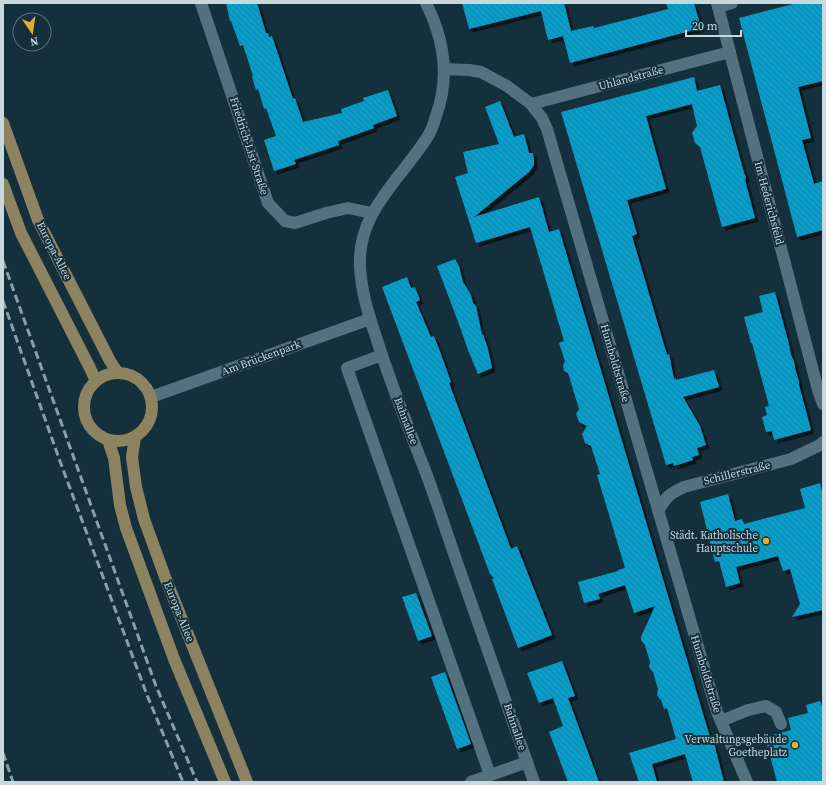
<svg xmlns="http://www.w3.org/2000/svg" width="826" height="785" font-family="'Source Serif 4',serif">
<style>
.building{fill:url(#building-back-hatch);filter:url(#shadow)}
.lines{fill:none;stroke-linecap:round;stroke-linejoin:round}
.minor{stroke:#54717f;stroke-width:12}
.major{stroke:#8e8360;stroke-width:12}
.rail{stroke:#8b9fa8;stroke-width:3;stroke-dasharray:8 4;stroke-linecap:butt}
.poi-dot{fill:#e6ad36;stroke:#14303c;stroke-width:1.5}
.labels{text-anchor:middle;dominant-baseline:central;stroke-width:4;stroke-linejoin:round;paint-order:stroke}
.street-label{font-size:11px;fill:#c8d8df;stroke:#14303c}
.poi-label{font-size:11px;fill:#c8d8df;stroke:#14303c;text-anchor:end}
</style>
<defs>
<pattern id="building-back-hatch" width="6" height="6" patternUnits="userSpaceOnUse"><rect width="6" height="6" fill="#069fce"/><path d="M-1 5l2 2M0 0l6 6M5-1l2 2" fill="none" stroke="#1683a4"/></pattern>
<filter id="shadow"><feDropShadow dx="3.5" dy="3.5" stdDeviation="0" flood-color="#0009"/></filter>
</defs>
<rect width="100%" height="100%" fill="#14303c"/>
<!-- building -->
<g class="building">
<path d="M226,3H257L266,33H268L269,37L272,36L293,99L295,98L303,122L342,113L341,109L364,101L363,98L388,90L397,116L373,125L374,128L338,141L339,145L294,160L296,164L274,171L264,140L276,136L266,108L264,109L258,89L256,90L252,77L253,76L243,45L240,46L231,21H230Z"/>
<path d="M462,3H564L571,31L593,26L594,28L668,9L666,3H694L701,28L570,63L563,36L548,40L541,11L469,29Z"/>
<path d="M797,3H823V81L798,87L811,138L802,140L814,184L823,181V230L797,237L739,18Z"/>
<path d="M694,77L697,91L720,85L744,173L746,177L745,180L755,218L722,227L700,147L695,143L692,133L697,126L692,104L646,116L666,189L627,200L637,234L632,236L667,355L669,354L674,379L676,378V380L714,370L719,387L683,397L700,426L706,445L697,448L699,455L692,457L693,460L674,466L673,463L666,465L561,112Z"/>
<path d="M500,101L514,137L524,134L529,153H533L534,161V165L529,172L474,217L539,197L549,232L559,229L712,744L714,743L724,782H693L685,754L652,764L657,782H639L629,753L676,739L667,708L664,709L661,700L659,698L657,695L658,689L653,672L651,670L649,667L650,662L645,645L641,640V637L655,606L634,613L625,585L598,594L600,599L584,603L578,582L618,571V570L625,568L597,475L600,474L591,446L585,443L582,434L587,426L579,422L576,414L579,409L568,373L564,371L563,365L565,361L559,343L564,341L530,227L476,243L455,177L468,173L463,152L499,144L485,107Z"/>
<path d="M455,259L459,266L463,282L471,295L473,303L476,306L482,335L483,334L488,349L492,368L478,374L468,350L460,327L437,266Z"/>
<path d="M407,277L411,288L415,287L420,300L416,302L431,337L434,336L442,357L451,382L449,383L511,549L517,546L552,635L518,648L492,579L494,578L490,574L382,287Z"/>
<path d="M775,292L787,337L788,340L791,355L794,361L795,368L799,382V385L811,430L774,440L772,431L766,432L762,417L767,415L765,407L769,406L752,343H751L744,317L763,312L759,296Z"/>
<path d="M820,483L823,496V610L792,617L800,604L790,569L783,571L778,556L736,567L740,583L726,587L719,561L715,562L700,502L728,494L735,521L742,519L744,524L805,508L800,489Z"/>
<path d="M416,593L432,636L418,641L402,597Z"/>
<path d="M562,661L575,696L568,698L599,782H568L549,732L563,726L553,698L539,703L527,673Z"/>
<path d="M445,672L471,744L457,749L431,677Z"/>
<path d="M820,701L823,709V782H777L765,737L791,730L788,718L808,713L806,705Z"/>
</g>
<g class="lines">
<!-- minor -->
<g class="minor">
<path d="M201,3L268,203L285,221L295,223L326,213L348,208L372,213"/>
<path d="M426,3C444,39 450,78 436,116C434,123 432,130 428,136C402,178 357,212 360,266C361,292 369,316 377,340C391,385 409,429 426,473C438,505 448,537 459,568C484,640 509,711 534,782"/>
<path d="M717,3L818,390L823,404"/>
<path d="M718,7L732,3"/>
<path d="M444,69L469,70L481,72L507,86L531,104L542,118L547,129L717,712L747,782"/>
<path d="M531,104L730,52"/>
<path d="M382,355L347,368L490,775"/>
<path d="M151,397L370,319"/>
<path d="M658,511C667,496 669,494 684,487L791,459L820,445L823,442"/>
<path d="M721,721L748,710L766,706L776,712L781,724"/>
<path d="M471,782L527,762"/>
</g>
<!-- major -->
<g class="major">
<path d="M3,123L38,220L110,361L118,373"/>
<path d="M3,184L21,233L89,366L96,381"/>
<circle cx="118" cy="407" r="34"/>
<path d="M135,437L132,457L136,487L144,519L165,577L247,782"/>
<path d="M108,440L114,458L120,505L126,528L174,659L225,782"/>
</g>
<!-- rail -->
<g class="rail">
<path d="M3,261L156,686L197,782"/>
<path d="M3,301L61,464L147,695L183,782"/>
<path d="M3,753L13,782"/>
</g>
</g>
<!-- markers -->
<g class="poi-dot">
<circle cx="766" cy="541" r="4"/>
<circle cx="795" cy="745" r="4"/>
</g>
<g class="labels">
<!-- street labels -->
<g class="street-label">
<text transform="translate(631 78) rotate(-15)">Uhlandstraße</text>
<text transform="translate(249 146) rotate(72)">Friedrich-List-Straße</text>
<text transform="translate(769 203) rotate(75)">Im Hederichsfeld</text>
<text transform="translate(54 251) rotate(63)">Europa-Allee</text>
<text transform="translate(261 358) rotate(-20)">Am Brückenpark</text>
<text transform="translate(615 363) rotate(74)">Humboldtstraße</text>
<text transform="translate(406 421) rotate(69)">Bahnallee</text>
<text transform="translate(737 473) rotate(-14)">Schillerstraße</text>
<text transform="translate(179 612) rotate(68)">Europa-Allee</text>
<text transform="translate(706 674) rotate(73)">Humboldtstraße</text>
<text transform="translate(515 727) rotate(71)">Bahnallee</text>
</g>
<!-- poi labels -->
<g class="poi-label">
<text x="758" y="535">Städt. Katholische<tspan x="758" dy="13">Hauptschule</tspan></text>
<text x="787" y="739">Verwaltungsgebäude<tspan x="787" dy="13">Goetheplatz</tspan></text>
</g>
</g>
<!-- border -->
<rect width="826" height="785" fill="none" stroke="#c8d8df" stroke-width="8"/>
<!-- north arrow -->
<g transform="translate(32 32) rotate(167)"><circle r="19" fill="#14303c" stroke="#5c737d"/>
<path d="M0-3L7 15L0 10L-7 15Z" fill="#e6ad36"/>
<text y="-6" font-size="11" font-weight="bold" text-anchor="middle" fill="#c8d8df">N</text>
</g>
<!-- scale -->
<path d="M686 30v6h55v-6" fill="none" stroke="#c8d8df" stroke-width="2"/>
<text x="692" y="30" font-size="12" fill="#c8d8df" stroke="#14303c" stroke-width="3" paint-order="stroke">20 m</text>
</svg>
